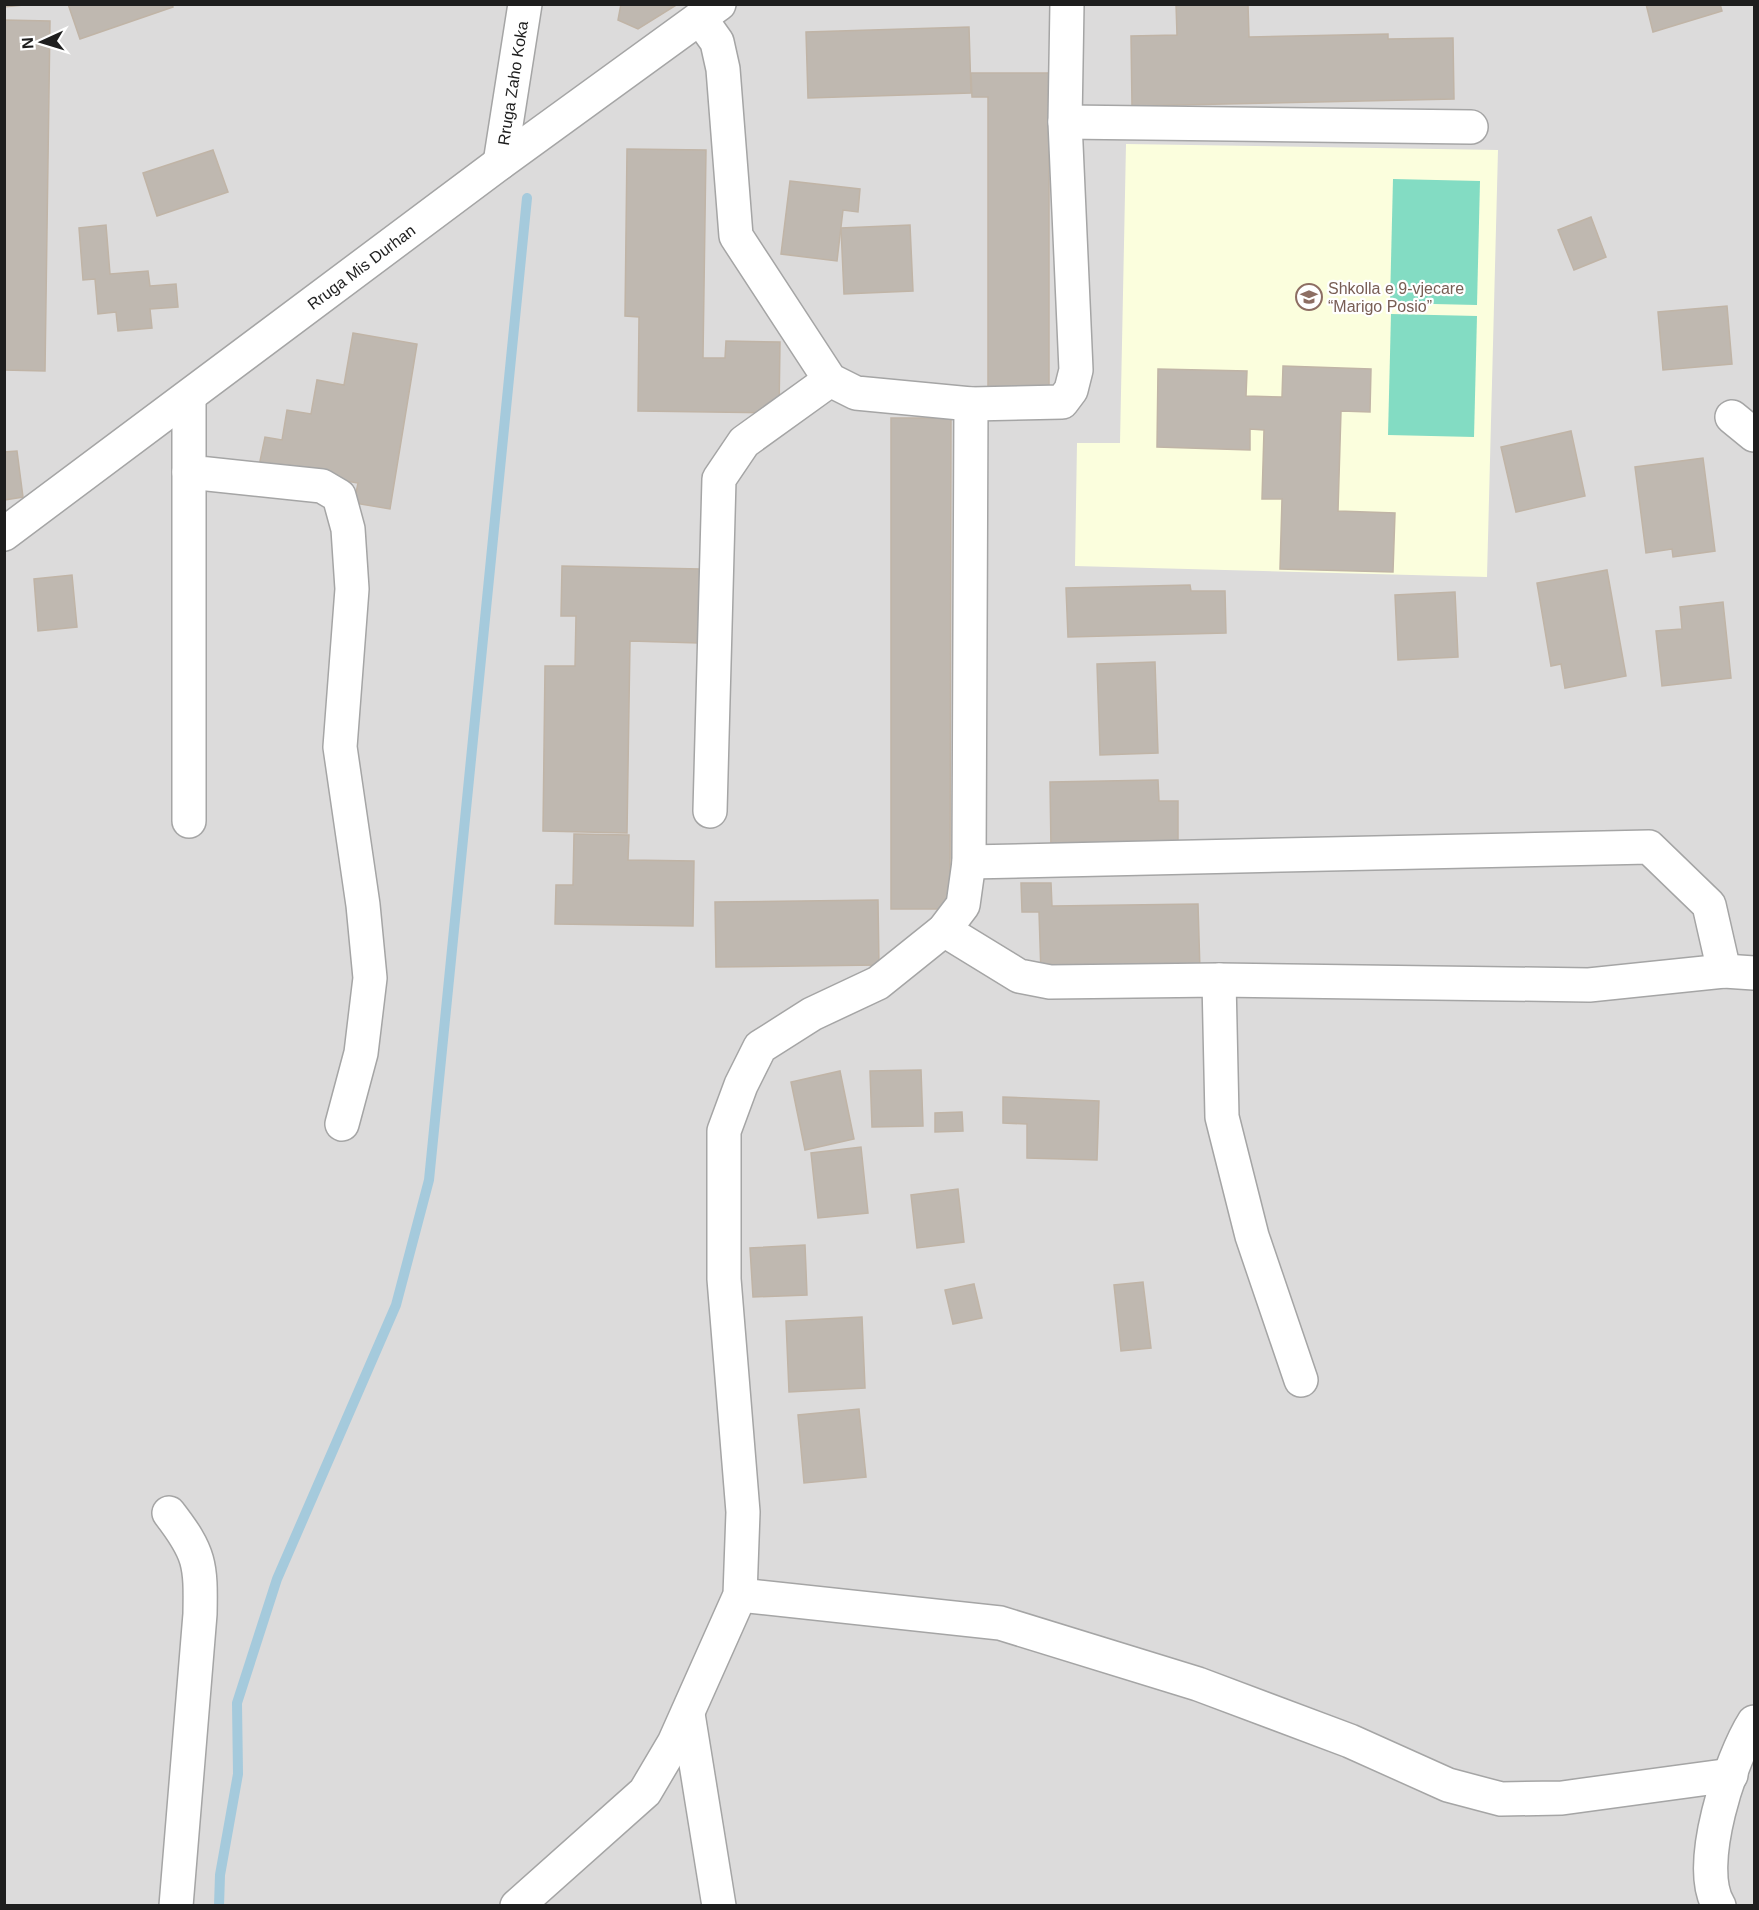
<svg xmlns="http://www.w3.org/2000/svg" width="1759" height="1910" font-family="Helvetica,sans-serif">
<style>
.residential{fill:#dcdbdb}
.education{fill:#fbfedd}
.pitch{fill:#83dcc3}
.lines{fill:none;stroke-linecap:round;stroke-linejoin:round}
.stream{stroke:#a5cadc;stroke-width:10}
.building{fill:#bfb8b0;stroke:#c0b4a6;stroke-width:1.5}
.minor-casing{stroke:#a5a5a5;stroke-width:36}
.minor{stroke:#fff;stroke-width:33}
.labels{text-anchor:middle;dominant-baseline:central;stroke-width:4.5;stroke-linejoin:round;paint-order:stroke}
.street-label{font-size:16px;fill:#1e1e1e;stroke:#fff}
.education-label{font-size:16px;fill:#785e54;stroke:#fff;text-anchor:start}
</style>
<rect width="100%" height="100%" fill="#efece4"/>
<!-- residential -->
<rect class="residential" x="5" y="5" width="1749" height="1900"/>
<!-- education -->
<path class="education" d="M1126,144L1498,150L1487,577L1075,566L1077,443H1120Z"/>
<!-- pitch -->
<g class="pitch">
<path d="M1393,179L1480,181L1477,305L1390,303Z"/>
<path d="M1391,314L1477,316L1474,437L1388,435Z"/>
</g>
<g class="lines">
<!-- stream -->
<path class="stream" d="M219,1906L220,1875L238,1774L237,1703L277,1579L396,1305L429,1180L527,198"/>
</g>
<!-- building -->
<g class="building">
<path d="M4,4H34L4,7Z"/>
<path d="M68,4H172L173,7L80,39Z"/>
<path d="M621,4H678L638,29L618,20Z"/>
<path d="M1176,4H1248L1249,37L1388,34V39L1453,38L1454,99L1132,106L1131,36L1177,35Z"/>
<path d="M1646,4H1720L1722,11L1653,32Z"/>
<path d="M4,20L50,21L45,371L4,370Z"/>
<path d="M969,27L971,93L808,98L806,32Z"/>
<path d="M971,73H1049V391H988V97H972Z"/>
<path d="M627,149L706,150L703,358H725L726,341L780,342L779,413L638,411L639,317L625,316Z"/>
<path d="M213,150L228,192L157,216L143,173Z"/>
<path d="M790,181L860,189L858,212L843,210L837,261L781,254Z"/>
<path d="M1591,217L1606,257L1574,270L1558,230Z"/>
<path d="M106,225L110,274L148,271L150,286L176,284L178,307L150,309L152,328L118,331L116,312L98,314L95,279L83,280L79,228Z"/>
<path d="M910,225L913,291L844,294L841,228Z"/>
<path d="M1727,306L1732,364L1663,370L1658,312Z"/>
<path d="M353,333L417,344L390,509L354,503L358,483L259,466L265,437L282,440L287,410L311,414L317,380L344,385Z"/>
<path d="M1283,366L1371,369L1370,412L1341,411L1338,511L1395,513L1393,572L1280,569L1282,499H1262L1264,430L1250,429V450L1157,447L1158,369L1247,371L1246,396L1282,397Z"/>
<path d="M891,418H951L950,909H891Z"/>
<path d="M1571,431L1585,496L1516,512L1501,447Z"/>
<path d="M17,451L23,497L4,500V452Z"/>
<path d="M1703,458L1715,551L1673,557L1672,549L1646,553L1635,467Z"/>
<path d="M562,566L700,569L699,643L630,641L627,833L543,831L545,666H575L576,616H561Z"/>
<path d="M1607,570L1626,676L1565,688L1561,664L1551,666L1537,583Z"/>
<path d="M72,575L77,627L38,631L34,579Z"/>
<path d="M1190,585L1191,591H1225L1226,633L1068,637L1066,588Z"/>
<path d="M1455,592L1458,657L1398,660L1395,595Z"/>
<path d="M1723,602L1731,678L1662,686L1656,631L1682,629L1680,607Z"/>
<path d="M1155,662L1158,753L1100,755L1097,664Z"/>
<path d="M1158,780L1159,801H1178V847L1051,849L1050,782Z"/>
<path d="M574,834L629,835L628,860L694,861L693,926L555,924L556,885H573Z"/>
<path d="M1021,883H1051L1052,906L1198,904L1200,971L1041,974L1039,912H1022Z"/>
<path d="M878,900L879,965L716,967L715,902Z"/>
<path d="M921,1070L923,1126L872,1127L870,1071Z"/>
<path d="M840,1071L854,1139L805,1150L791,1082Z"/>
<path d="M1003,1097L1099,1101L1097,1160L1027,1158V1124L1003,1123Z"/>
<path d="M962,1112L963,1131L935,1132V1113Z"/>
<path d="M861,1147L868,1213L818,1218L811,1153Z"/>
<path d="M958,1189L964,1242L917,1248L911,1195Z"/>
<path d="M805,1245L807,1295L753,1297L750,1248Z"/>
<path d="M1143,1282L1151,1348L1121,1351L1114,1285Z"/>
<path d="M974,1284L982,1318L953,1324L945,1290Z"/>
<path d="M862,1317L865,1388L789,1392L786,1321Z"/>
<path d="M859,1409L866,1477L804,1483L798,1415Z"/>
</g>
<g class="lines">
<defs>
<g id="minor">
<path d="M700,18L717,42L723,69L736,236L830,380L856,393L971,404L1062,402L1071,390L1076,370L1065,122L1067,4"/>
<path d="M1065,122L1471,127"/>
<path id="s1" d="M500,163L525,4"/>
<path d="M189,398V472L322,486L339,496L348,529L352,589L340,747L363,905L370,978L361,1053L342,1124"/>
<path d="M1732,417L1754,435"/>
<path d="M189,472V821"/>
<path id="s2" d="M4,534L500,163L719,4"/>
<path d="M710,811L719,479L744,442L830,380"/>
<path d="M969,862L1649,847L1709,905L1724,971"/>
<path d="M944,930L1019,976L1050,982L1219,980L1589,985L1724,971L1754,973"/>
<path d="M1219,980L1222,1117L1252,1236L1301,1380"/>
<path d="M169,1513C200,1553 201,1564 200,1614L176,1906"/>
<path d="M740,1595L1000,1623L1198,1684L1350,1741L1448,1785L1501,1799L1562,1798L1731,1775"/>
<path d="M688,1714L719,1906"/>
<path d="M517,1906L645,1792L674,1743L740,1595L743,1512L724,1279V1131L741,1085L760,1047L812,1014L878,983L944,930L963,905L969,862L971,404"/>
<path d="M1719,1906C1694,1867 1731,1758 1754,1722"/>
</g>
</defs>
<!-- minor casing -->
<use href="#minor" class="minor-casing"/>
<!-- minor -->
<use href="#minor" class="minor"/>
</g>
<!-- icons -->
<defs>
<symbol id="school-ring" viewBox="-11 -11 22 22"><circle r="9.5" fill="#fff" stroke="#8d6e63" stroke-width="1.5"/><path d="M0-5L7-2L0 1L-7-2ZM-4 1L0 2.5L4 1V4Q0 6-4 4Z" fill="#8d6e63"/></symbol>
</defs>
<g fill-rule="evenodd">
<use href="#school-ring" x="1294" y="282" width="30" height="30"/>
</g>
<g class="labels">
<!-- street labels -->
<g class="street-label">
<text stroke="none"><textPath href="#s1" startOffset="81">Rruga Zaho Koka</textPath></text>
<text stroke="none"><textPath href="#s2" startOffset="446">Rruga Mis Durhan</textPath></text>
</g>
<!-- education labels -->
<g class="education-label">
<text x="1328" y="288">Shkolla e 9-vjecare<tspan x="1328" dy="18">“Marigo Posio”</tspan></text>
</g>
</g>
<!-- border -->
<rect width="1759" height="1910" fill="none" stroke="#1e1e1e" stroke-width="12"/>
<!-- north arrow -->
<g transform="translate(42 42) rotate(266)" stroke="#ffffff" stroke-width="4.5" paint-order="stroke">
<path d="M0-4.5L10 22L0 15L-10 22Z" fill="#1e1e1e"/>
<text y="-9" font-size="16" font-weight="bold" text-anchor="middle" fill="#1e1e1e">N</text>
</g>
</svg>
